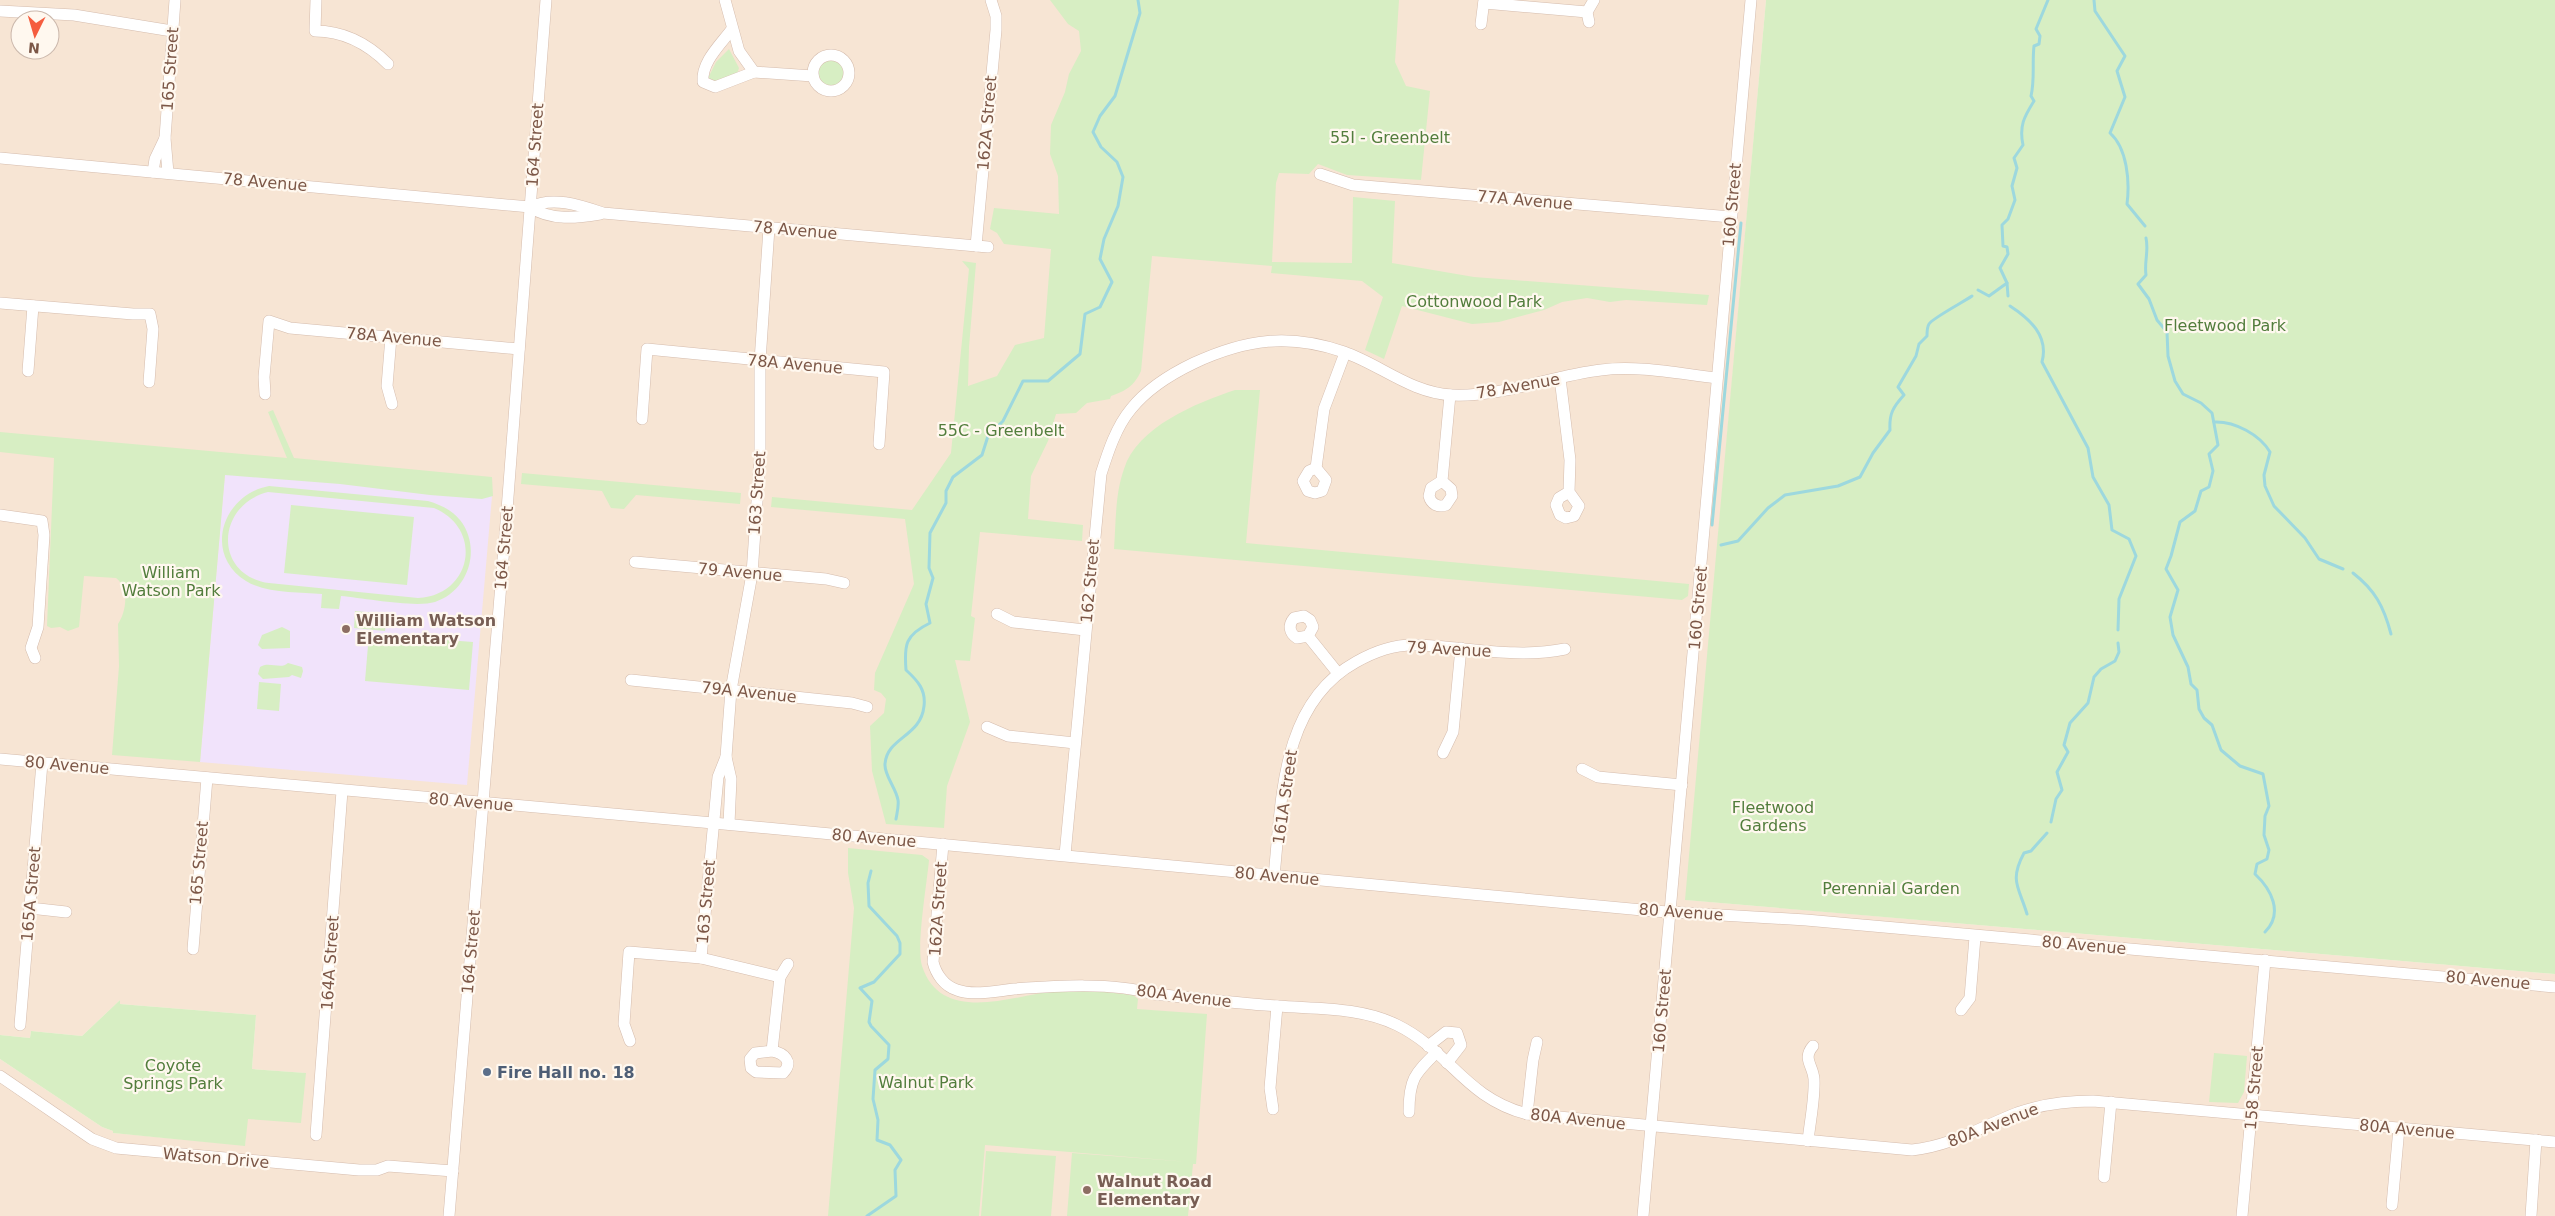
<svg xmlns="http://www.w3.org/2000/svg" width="2555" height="1216" font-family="'DejaVu Sans',sans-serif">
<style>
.residential{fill:#f7e5d4;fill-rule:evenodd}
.education{fill:#f1e3fb}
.green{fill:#d7eec3;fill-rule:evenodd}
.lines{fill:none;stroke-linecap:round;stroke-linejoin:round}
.stream{stroke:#9dd8de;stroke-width:3}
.minor-casing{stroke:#d5bcad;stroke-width:12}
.minor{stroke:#fff;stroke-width:11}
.education-dot{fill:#8d6e63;stroke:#fff8ef;stroke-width:2}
.service-dot{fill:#5c6f8a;stroke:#fff8ef;stroke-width:2}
.labels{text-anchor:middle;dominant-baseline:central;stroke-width:4.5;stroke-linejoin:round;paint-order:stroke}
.street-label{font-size:16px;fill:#7c5747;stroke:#fff8ef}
.park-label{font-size:16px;fill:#527d3c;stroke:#fff8ef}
.education-label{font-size:16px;font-weight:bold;fill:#785e54;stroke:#fff8ef;text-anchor:start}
.service-label{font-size:16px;font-weight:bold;fill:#4e5e75;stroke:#fff8ef;text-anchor:start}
</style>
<rect width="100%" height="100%" fill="#fff4e7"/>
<!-- residential -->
<path class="residential" d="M0,0H1766L1686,900L2555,974V1216H0V1059L102,1127L113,1131V1133L245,1145L247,1119L305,1073L252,1069L256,1015L120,1004V1000L82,1036L31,1031L30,1038L0,1035ZM20,20H50V50H20Z"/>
<!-- education -->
<path class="education" d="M225,473L492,496L467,785L200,762Z"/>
<!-- green -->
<g class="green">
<path d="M1050,0H1399L1395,62L1406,86L1430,91L1421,180L1347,175L1318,164L1309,174L1279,173L1276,183L1272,262L1352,263L1353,197L1395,201L1392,263L1474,277L1709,295L1707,305L1626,300L1610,302L1587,298L1562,302L1544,310L1499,322L1472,324L1402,306L1384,359L1365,350L1383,297L1362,281L1271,273L1272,266L1152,256L1141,371C1134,386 1126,391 1111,396L1110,399L1087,403L1076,413L1056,414L1048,441L1031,476L1028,519L1083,525L1082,541L980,532L971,616L975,618L970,661L955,660L970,722L947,786L944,828L886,824L872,771L870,726L884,713L886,699L881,693L874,690L875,673L914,584L905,519L771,507L772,497L912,510L951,453L969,269L962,261L976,263L969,347L968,386L997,376L1015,345L1044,338L1051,249L1004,244L997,233L990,229L994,208L1059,214L1058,176L1050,154L1051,125L1065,92L1069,74L1081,51L1079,31L1068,24Z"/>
<path d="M1766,0H2555V974L1685,900Z"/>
<path d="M729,49L739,68L737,74L718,82L708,78L716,62Z"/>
<circle cx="830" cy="73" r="15"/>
<path d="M1235,390H1260L1246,543L1689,584L1688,596L1682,600L1114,549C1116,522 1115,494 1124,469C1137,427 1196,403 1235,390Z"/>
<path d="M273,410L294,458L492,477L493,496L482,499L430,495L340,484L225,475L200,762L112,755L119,666L118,624C126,612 130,589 116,578L84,576L79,627L68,631L60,627L51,628L47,626L54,458L0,452V432L287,458L268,412Z"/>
<path d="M522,473L741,493L740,504L636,495L624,509L611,508L602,491L521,484Z"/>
<path d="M269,486L428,501C441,505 452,510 460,520C482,548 469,591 435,602C415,608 364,598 341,596L339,609L321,608L322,594C299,592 267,594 246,581C203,554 222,495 269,486ZM268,492L434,508C484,529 472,595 418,598L269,583C213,575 216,505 268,492Z"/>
<path d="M291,505L414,517L407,585L284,573Z"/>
<path d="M355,611L387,614L385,631L354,628Z"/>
<path d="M282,627L290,631V648L262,649L258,645L262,635Z"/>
<path d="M369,634L473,642L469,690L365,681Z"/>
<path d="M288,663L302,667L303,671L301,678L292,675L289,677L263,679L258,674L260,667C269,661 281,670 288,663Z"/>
<path d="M259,682L281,684L279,711L257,709Z"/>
<path d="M848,848L922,855L929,860C927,883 916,947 922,966C942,1027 1017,994 1061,990C1084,988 1110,993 1133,995L1138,999L1137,1009L1207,1014L1196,1164H1193L1188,1216H1067L1072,1153L1189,1162L985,1145L979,1216H828L854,908L848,873Z"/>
<path d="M120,1000V1004L256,1015L252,1069L306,1073L301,1123L248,1119L245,1146L113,1133V1131L102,1127L0,1059V1035L30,1038L31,1031L82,1036Z"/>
<path d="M2214,1053L2247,1056L2244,1092L2238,1103L2209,1102Z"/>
<path d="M986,1151L1056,1156L1051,1216H981Z"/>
</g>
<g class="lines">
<!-- stream -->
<g class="stream">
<path d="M2094,0L2095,11L2125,56L2117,71L2125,97L2110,133C2127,148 2130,181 2127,204L2145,226"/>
<path d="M2146,238C2149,251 2144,262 2146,275L2138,284L2149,299L2157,320L2167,332L2168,356L2175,381L2183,394L2201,403L2212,413L2218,445L2209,454L2213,471L2209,487L2201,491L2195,511L2180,522L2171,556L2166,569L2178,590L2170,617L2173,635L2188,667L2191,684L2197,690L2199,709L2204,718L2212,725L2221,750L2240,766L2263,774L2269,806L2265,816L2264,835L2269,850L2267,859L2257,864L2255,874C2271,889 2284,913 2265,932"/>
<path d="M1978,290L1989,296L2007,283"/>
<path d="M2008,296L2007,283L2000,268L2008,254L2007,247L2003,246L2002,225L2008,219L2015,200L2012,186L2017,168L2014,158L2023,145C2019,126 2024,117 2034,101L2031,96C2035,79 2032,63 2034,46L2039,44L2040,36L2036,29L2048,0"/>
<path d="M2010,306C2030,319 2049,336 2042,362L2088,448L2093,477L2109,505L2112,530L2129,539L2136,556L2119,599L2118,630"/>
<path d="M2214,422C2235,421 2260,435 2270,452L2264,475L2265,486L2274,506L2305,538L2319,559L2343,569"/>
<path d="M1712,525L1741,223"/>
<path d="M1721,545L1738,541L1768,508L1785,495L1838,486L1860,477L1873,453L1890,430C1889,414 1893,407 1904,395L1898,387L1916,356L1919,344L1927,336C1927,332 1927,327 1929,324C1931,319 1965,301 1972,296"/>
<path d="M2353,573C2375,590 2384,607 2391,634"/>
<path d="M896,819C897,813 899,806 898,800C896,788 884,775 885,764C887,737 921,737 924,706C926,690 918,681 906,670C904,645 905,635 930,623L926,604L933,578L929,568L930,533L946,503V491L953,477L982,455L988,436L1003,421L1023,381H1048L1080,354L1085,314L1100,307L1112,282L1100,259L1104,239L1118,206L1123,177L1117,162L1101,147L1093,132L1100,116L1115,96L1140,13L1138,0"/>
<path d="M2051,822L2056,799L2062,790L2057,772L2068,752L2064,745L2070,723L2088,703L2094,677L2101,669L2115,661L2119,652L2118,643"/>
<path d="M2027,914C2019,887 2009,881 2024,853L2031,851L2047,833"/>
<path d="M867,1216L896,1196L895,1170L901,1160L890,1145L877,1140L878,1120L873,1099L875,1070L888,1059L889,1045L871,1026L869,1022L872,1001L860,988L874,982L900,954V943L897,936L869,906L868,883L871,871"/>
</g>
<defs>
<g id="minor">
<path d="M316,0L315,31C344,31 368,44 388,64"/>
<path d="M725,0L739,51L754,72L813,76"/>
<path d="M1484,3L1587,12"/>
<path d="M0,11L74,15L172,31"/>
<path d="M1589,22L1587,12L1594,0"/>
<path d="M1481,24L1484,0"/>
<path d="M732,29C721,44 701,62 703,82L715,87L754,72"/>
<circle cx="831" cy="73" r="18"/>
<path d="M0,158L530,207C553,196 579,205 603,213L988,247"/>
<path d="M153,172L155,159L165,138"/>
<path d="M168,173L165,138L175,0"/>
<path d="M1320,174L1353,185L1731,217"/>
<path d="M530,207C551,221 577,218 600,214"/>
<path d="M976,246L996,30V16L991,0"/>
<path d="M0,303L133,314H150L153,329L149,382"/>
<path d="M391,337L387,386L392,404"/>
<path d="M28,371L33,306"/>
<path d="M1560,378L1570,460L1569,492L1579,506L1574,516L1566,518L1560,515L1556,505L1559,498L1569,492"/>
<path d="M265,394L264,377L269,321L290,328L519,349"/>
<path d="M642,419L647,349L884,372L879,444"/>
<path d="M1316,468L1324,409L1345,353"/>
<path d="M1316,468L1326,480L1322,491L1315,493L1308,491L1303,481L1309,471Z"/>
<path d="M1442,481L1451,489L1452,496L1446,505C1438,508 1431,504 1429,496L1431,488L1442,481L1450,395"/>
<path d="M0,515L42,521L44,535L38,627L31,648L35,658"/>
<path d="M635,562L826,579L844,583"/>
<path d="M997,614L1013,622L1085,630"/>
<path d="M1308,636L1297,638C1289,633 1288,625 1294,618L1304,616L1310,620L1313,627L1308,636L1337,672"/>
<path d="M631,680L852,703L867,707"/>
<path d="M987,727L1008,736L1075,743"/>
<path d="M1443,753L1453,732L1461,648"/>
<path d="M726,757L731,779L729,824"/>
<path d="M0,759L713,823L1653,911L1806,920L2555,987"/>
<path d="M1582,769L1598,777L1682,785"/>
<path d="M943,844L933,962C936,974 944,986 957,990C974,996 997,991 1014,989C1056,986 1113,982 1153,994C1194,998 1236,1003 1278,1006C1317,1009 1361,1007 1397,1025C1450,1051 1465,1098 1527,1114L1912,1150C1951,1146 1981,1127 2017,1113C2042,1104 2067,1101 2093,1101L2555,1142"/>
<path d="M1065,855L1101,474C1108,452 1116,427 1131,409C1147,389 1171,374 1194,363C1246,339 1289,333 1344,352C1381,365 1411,393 1452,395C1504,397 1550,376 1601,370C1639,365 1680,374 1717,378"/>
<path d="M1274,876C1282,800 1280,704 1356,662C1375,651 1395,644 1417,645C1467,647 1516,659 1565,649"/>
<path d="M30,908L66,912"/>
<path d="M193,949L207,778"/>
<path d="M701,958L718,777L726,757L731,690L752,574L760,458V361L769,228"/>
<path d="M1961,1010L1970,998L1975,937"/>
<path d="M20,1025L42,763"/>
<path d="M630,1041L624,1024L629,952L701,958L780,977"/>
<path d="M1428,1046L1446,1032L1457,1033L1461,1045L1447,1063"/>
<path d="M772,1051C784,1053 794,1062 783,1073L756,1072L751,1068L750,1059L755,1053L772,1051L780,977L788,964"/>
<path d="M0,1076L92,1139L116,1148L359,1170H377L388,1166L453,1171"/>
<path d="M1273,1109L1270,1088L1277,1006"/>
<path d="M1409,1112C1409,1080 1414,1074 1437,1052"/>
<path d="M1527,1114L1533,1060L1537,1042"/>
<path d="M316,1135L342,791"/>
<path d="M1808,1141C1810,1121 1815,1099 1814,1079C1813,1065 1802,1059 1813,1046"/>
<path d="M2104,1177L2111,1102"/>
<path d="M2392,1205L2399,1128"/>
<path d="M449,1216L506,523L546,0"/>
<path d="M1643,1216L1751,0"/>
<path d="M2242,1216L2265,960"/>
<path d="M2531,1216L2536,1140"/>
</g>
</defs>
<!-- minor casing -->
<use href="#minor" class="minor-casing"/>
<!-- minor -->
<use href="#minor" class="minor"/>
</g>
<!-- markers -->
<g class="education-dot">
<circle cx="346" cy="629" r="5"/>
<circle cx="1087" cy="1190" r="5"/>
</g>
<circle class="service-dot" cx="487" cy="1072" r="5"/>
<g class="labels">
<!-- street labels -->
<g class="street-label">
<text transform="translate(170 69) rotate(-86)">165 Street</text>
<text transform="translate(987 123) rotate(-85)">162A Street</text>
<text transform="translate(535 145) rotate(-86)">164 Street</text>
<text transform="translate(265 182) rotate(5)">78 Avenue</text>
<text transform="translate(1525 200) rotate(5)">77A Avenue</text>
<text transform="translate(1732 205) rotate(-85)">160 Street</text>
<text transform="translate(795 230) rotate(5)">78 Avenue</text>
<text transform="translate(394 337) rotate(5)">78A Avenue</text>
<text transform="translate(795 364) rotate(5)">78A Avenue</text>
<text transform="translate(1518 386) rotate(-10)">78 Avenue</text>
<text transform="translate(757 493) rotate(-86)">163 Street</text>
<text transform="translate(504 548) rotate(-85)">164 Street</text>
<text transform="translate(740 572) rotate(5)">79 Avenue</text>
<text transform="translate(1090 581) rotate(-85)">162 Street</text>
<text transform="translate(1698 608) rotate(-85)">160 Street</text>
<text transform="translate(1449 649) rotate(3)">79 Avenue</text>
<text transform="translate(749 692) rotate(6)">79A Avenue</text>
<text transform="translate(67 765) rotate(5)">80 Avenue</text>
<text transform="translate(1285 797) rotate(-82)">161A Street</text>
<text transform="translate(471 802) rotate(5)">80 Avenue</text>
<text transform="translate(874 838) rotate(5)">80 Avenue</text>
<text transform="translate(199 863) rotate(-85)">165 Street</text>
<text transform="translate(1277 876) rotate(5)">80 Avenue</text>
<text transform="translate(31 894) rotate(-85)">165A Street</text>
<text transform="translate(706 902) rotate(-85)">163 Street</text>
<text transform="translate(938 909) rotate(-86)">162A Street</text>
<text transform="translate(1681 912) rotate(4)">80 Avenue</text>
<text transform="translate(2084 945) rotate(5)">80 Avenue</text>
<text transform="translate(471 952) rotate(-85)">164 Street</text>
<text transform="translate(330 963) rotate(-86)">164A Street</text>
<text transform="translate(2488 980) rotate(5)">80 Avenue</text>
<text transform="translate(1184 996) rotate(7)">80A Avenue</text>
<text transform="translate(1662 1011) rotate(-85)">160 Street</text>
<text transform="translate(2254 1088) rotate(-85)">158 Street</text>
<text transform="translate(1578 1119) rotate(6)">80A Avenue</text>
<text transform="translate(1993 1125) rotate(-21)">80A Avenue</text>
<text transform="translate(2407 1129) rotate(5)">80A Avenue</text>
<text transform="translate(216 1158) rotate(5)">Watson Drive</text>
</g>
<!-- park labels -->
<g class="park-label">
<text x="1390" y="137">55I - Greenbelt</text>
<text x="1474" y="301">Cottonwood Park</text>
<text x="2225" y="325">Fleetwood Park</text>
<text x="1001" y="430">55C - Greenbelt</text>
<text x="171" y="572">William<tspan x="171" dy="18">Watson Park</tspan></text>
<text x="1773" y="807">Fleetwood<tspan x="1773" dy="18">Gardens</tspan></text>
<text x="1891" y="888">Perennial Garden</text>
<text x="173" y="1065">Coyote<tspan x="173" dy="18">Springs Park</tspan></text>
<text x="926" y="1082">Walnut Park</text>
</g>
<!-- education labels -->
<g class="education-label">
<text x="356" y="620">William Watson<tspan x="356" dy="18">Elementary</tspan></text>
<text x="1097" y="1181">Walnut Road<tspan x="1097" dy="18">Elementary</tspan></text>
</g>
<!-- service labels -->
<g class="service-label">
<text x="497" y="1072">Fire Hall no. 18</text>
</g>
</g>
<!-- north arrow -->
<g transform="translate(35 35) rotate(185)"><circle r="24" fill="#fff8ef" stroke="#cbb8ac"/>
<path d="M0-4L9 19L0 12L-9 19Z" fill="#f55d3f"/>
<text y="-8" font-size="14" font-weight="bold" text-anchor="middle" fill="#7c5747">N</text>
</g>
</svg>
